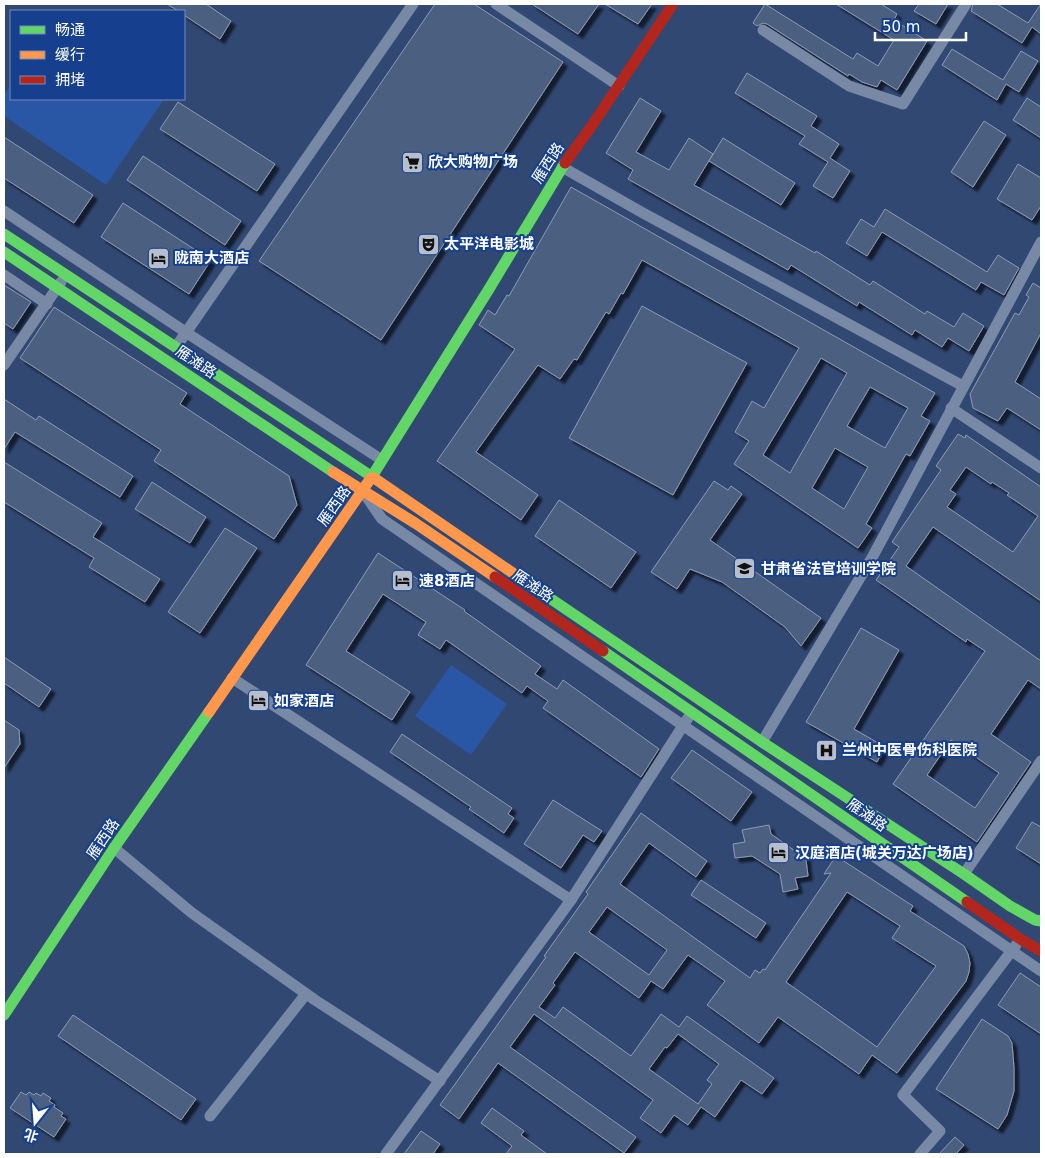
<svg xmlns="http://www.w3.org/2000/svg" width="1045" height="1158" font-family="'DejaVu Sans','Noto Sans SC',sans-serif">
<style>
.green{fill:#2957a5}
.building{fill:#4c5f81;stroke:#8d9bb4;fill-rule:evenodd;filter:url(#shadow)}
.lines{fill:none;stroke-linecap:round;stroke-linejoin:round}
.street{stroke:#7889a6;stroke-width:11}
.fast{stroke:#63d668;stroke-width:11}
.slow{stroke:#ff974d;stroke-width:11}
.jam{stroke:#b3261e;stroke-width:11}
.labels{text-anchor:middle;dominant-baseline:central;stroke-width:4;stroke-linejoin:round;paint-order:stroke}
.poi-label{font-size:15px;font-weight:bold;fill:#fff;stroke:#16408e;text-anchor:start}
.street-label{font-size:15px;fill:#fff;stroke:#16408e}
</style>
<defs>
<filter id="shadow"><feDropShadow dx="4.5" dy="4.5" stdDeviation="1" flood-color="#0009"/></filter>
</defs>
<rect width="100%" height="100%" fill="#314873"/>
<!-- green -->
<g class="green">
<path d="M11,84V99H164L106,185L4,116V95Z"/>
<path d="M451,665L507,704L471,755L415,716Z"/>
</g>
<!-- building -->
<g class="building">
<path d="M167,4H206L231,21L220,39L184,15V11H178Z"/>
<path d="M435,4H474L563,62L381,340L259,261Z"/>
<path d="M532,4H599L578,34Z"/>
<path d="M605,4H652L638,24Z"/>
<path d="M765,4L853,59L857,53L878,66L894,40L836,4H881L897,14L894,20L927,41L897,90L881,80L877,87L862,82L849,74L848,76L767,24L763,23L757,26L753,23Z"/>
<path d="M919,4H948L936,24L914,11Z"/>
<path d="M973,4H997L1028,23L1041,4V34L1032,27L1022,43L971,11Z"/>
<path d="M952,49L1003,80L1021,51L1038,61L1019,92L1006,84L997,100L942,65Z"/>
<path d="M747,73L817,116L811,126L839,144L830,158L850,171L833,198L813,186L828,162L799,144L805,136L735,93Z"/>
<path d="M640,98L661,111L636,152L669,170L689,138L713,154L694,185L815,253L816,251L870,285L873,281L925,314L927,311L954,327L963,313L984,326L969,351L948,338L942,347L915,330L912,335L859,302L857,306L791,265L788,270L628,179L633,170L606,153Z"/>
<path d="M1027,98L1041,107V138L1013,120Z"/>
<path d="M178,102L275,164L257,191L160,129Z"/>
<path d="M984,121L1006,135L973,187L951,172Z"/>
<path d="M4,137L93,195L74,223L4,178Z"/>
<path d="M723,138L795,183L781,205L709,161Z"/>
<path d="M143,156L241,221L225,245L127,180Z"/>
<path d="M1018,164L1041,178V206L1032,220L997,199Z"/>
<path d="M571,187L935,393L921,416L930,421L910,456L906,454L866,524L872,528L858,548L734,464L749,441L735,432L752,401L764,408L799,348L642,260L623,294L621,293L609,314L606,312L577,360L574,359L560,379L538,365L476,452L538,495L521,520L437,461L515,349L479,325L488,310L495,315L507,295L509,296ZM821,358L847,373L790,473L763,455ZM870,387L908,408L885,448L847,426ZM835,448L868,467L844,509L812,488Z"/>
<path d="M123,203L211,260L189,294L101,237Z"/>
<path d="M885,209L987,272L998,255L1019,268L1004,295L981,282L976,290L882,232L867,256L846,243L861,219L874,227Z"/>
<path d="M1033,283L1041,288V333L1015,382L1041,399V430L1007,408L998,421L973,408L970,394L1015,313L1019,315L1029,297L1026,295Z"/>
<path d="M4,285L31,302L13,329L4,323Z"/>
<path d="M642,306L747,363L673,495L569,438Z"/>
<path d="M54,307L187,393L180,404L289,476L297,505L274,539L154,461L161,450L20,358Z"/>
<path d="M4,399L36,420L39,416L133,476L120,497L15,432L4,449Z"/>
<path d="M958,434L965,438L966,435L1041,487V601L933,527L906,566L1041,661V689L1028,680L991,734L1031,762L977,842L893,784L985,651L967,639L966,642L876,580L899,547L892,542L941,470L936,466ZM966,467L991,484L992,482L1009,493L1007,495L1038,516L1013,552L947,507L956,494L950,490ZM951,740L999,773L975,808L927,775Z"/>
<path d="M4,462L102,523L93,537L160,579L145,602L89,567L94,558L4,502Z"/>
<path d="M714,481L728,490L731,486L742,494L710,540L821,618L801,646L785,627L722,582L690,569L677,589L651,572Z"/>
<path d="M152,482L206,517L190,543L135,509Z"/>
<path d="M559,500L636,552L611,588L535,536Z"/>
<path d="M225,528L257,548L200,633L168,612Z"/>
<path d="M378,553L465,610L464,611L541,666L535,674L557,689L563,680L659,749L641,777L543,708L548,701L527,686L522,693L446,640L440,649L418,635L426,622L383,594L346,651L410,692L392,720L306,665Z"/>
<path d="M861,628L899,650L854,729L885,747L877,762L806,722Z"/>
<path d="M4,657L51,689L39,707L4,683Z"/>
<path d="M4,720L19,730L20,744L4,768Z"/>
<path d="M402,734L512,808L508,814L514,818L504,833L469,809L471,807L390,752Z"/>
<path d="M692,750L752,792L731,821L671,778Z"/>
<path d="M553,800L602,831L594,842L583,835L561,868L524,844Z"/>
<path d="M641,813L707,861L696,877L649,843L620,884L750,978L755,970L760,973L763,969L765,970L831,873L824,874L836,856L913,906L910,911L964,946L968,954L970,963L969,972L966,981L897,1073L872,1055L859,1074L778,1017L759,1043L707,1005L725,981L688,955L663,989L651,981L639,998L575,952L553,983L555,985L539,1007L555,1018L563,1007L631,1056L661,1014L679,1027L687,1016L774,1078L762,1094L741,1080L715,1117L701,1107L688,1125L674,1115L661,1133L640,1118L653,1100L534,1014L510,1047L636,1137L624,1153L498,1063L459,1119L440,1105L546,957L544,956L588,894L586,892ZM847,892L900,926L892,938L936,966L877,1047L786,982ZM607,907L667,950L649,975L589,932ZM678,1034L719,1064L707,1080L712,1084L698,1104L649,1069L665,1047L667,1048Z"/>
<path d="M1032,822L1041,827V864L1016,848Z"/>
<path d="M769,825L771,834L798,853L805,852L808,876L795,878L798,889L783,892L780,874L752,856L735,858L733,844L745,842L742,830Z"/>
<path d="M701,880L766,923L756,938L691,895Z"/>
<path d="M1020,973L1041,987V1034L998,1005Z"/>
<path d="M73,1015L196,1099L181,1120L58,1036Z"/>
<path d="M982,1019L1008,1036L1012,1043L1014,1068V1091L1007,1115L998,1129L936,1089Z"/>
<path d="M21,1092L26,1095L29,1092L34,1095L36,1093L41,1096L43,1093L51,1098L49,1101L55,1105L54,1107L63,1113L61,1116L66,1119L54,1137L10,1108Z"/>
<path d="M492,1108L524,1131L521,1135L547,1154H506L512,1146L481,1123Z"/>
<path d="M421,1131L440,1144L433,1154H404Z"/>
<path d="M955,1137L964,1145L956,1154H939Z"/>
</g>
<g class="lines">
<!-- street -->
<g class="street">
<path d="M496,4L619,86"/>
<path d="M763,30L849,86L903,104L966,4"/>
<path d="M562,167L643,213L963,386"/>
<path d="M4,211L187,333L382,460"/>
<path d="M4,275L47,304"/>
<path d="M176,347L413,4"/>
<path d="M4,365L61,282"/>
<path d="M951,408L1041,468"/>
<path d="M366,496L382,519L1041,971"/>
<path d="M232,678L571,900"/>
<path d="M762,742L873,556L1041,242"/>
<path d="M114,848L192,913L315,1000L440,1081"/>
<path d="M964,874L1041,761"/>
<path d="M210,1116L306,994"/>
<path d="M386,1154L571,900L688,718"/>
<path d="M920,1154L940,1131L903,1095L1016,945"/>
</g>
<!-- fast -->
<g class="fast">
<path d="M4,234L374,478"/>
<path d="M4,252L333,472"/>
<path d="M371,478L489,289L565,163"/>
<path d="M526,582L762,742L964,874L1010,906L1035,920L1041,921"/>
<path d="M603,651L967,902"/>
<path d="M4,1015L114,848L209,712"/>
</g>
<!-- slow -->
<g class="slow">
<path d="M333,472L415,523L495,577"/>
<path d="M374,478L526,582"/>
<path d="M209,712L371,478"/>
</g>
<!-- jam -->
<g class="jam">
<path d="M565,163L593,124L673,4"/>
<path d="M495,577L603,651"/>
<path d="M967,902L1022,940L1041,951"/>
</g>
</g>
<!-- icons -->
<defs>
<symbol id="supermarket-square" viewBox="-11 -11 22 22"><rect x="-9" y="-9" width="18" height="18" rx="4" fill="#b7bfce" stroke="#16408e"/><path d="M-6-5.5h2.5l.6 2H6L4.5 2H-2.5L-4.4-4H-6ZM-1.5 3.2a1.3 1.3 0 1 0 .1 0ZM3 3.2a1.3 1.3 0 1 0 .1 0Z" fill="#111"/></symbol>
<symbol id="theatre-square" viewBox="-11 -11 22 22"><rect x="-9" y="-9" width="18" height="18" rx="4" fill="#b7bfce" stroke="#16408e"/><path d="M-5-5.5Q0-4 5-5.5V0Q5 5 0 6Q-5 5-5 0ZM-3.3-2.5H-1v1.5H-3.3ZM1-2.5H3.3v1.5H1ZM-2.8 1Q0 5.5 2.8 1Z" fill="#111"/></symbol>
<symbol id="hotel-square" viewBox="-11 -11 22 22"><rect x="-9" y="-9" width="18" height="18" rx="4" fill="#b7bfce" stroke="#16408e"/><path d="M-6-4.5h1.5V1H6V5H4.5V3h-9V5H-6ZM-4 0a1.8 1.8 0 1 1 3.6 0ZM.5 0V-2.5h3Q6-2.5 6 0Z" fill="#111"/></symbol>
<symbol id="university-square" viewBox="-11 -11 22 22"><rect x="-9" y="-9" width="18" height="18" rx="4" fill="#b7bfce" stroke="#16408e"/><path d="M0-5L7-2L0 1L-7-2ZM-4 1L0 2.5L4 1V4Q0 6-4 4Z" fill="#111"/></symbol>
<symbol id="hospital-square" viewBox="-11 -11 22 22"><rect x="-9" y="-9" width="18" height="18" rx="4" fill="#b7bfce" stroke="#16408e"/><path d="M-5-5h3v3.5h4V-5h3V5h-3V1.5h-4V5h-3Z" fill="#111"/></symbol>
</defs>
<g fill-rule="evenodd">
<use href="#supermarket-square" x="400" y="150" width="25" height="25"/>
<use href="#theatre-square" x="416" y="232" width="25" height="25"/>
<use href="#hotel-square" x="146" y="246" width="25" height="25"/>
<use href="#university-square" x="732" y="556" width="25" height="25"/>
<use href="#hotel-square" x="390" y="568" width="25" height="25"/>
<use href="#hotel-square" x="246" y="688" width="25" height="25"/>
<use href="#hospital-square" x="814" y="738" width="25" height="25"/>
<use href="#hotel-square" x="766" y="840" width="25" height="25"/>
</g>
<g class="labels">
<!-- poi labels -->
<g class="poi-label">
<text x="428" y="162">欣大购物广场</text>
<text x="444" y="244">太平洋电影城</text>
<text x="174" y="258">陇南大酒店</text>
<text x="761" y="569">甘肃省法官培训学院</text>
<text x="419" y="581">速8酒店</text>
<text x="274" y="701">如家酒店</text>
<text x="842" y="750">兰州中医骨伤科医院</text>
<text x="795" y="853">汉庭酒店(城关万达广场店)</text>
</g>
<!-- street labels -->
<g class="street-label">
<text transform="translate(548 163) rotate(-57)">雁西路</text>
<text transform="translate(196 362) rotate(34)">雁滩路</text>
<text transform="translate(334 506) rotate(-55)">雁西路</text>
<text transform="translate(533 586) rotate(34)">雁滩路</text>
<text transform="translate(867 815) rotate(35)">雁滩路</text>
<text transform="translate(103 839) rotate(-56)">雁西路</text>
</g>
</g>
<!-- border -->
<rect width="1045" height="1158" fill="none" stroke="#ffffff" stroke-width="10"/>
<!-- legend -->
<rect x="10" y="10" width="175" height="90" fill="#16408e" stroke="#738cbb"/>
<rect x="20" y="26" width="25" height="8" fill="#63d668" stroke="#738cbb"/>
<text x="55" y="35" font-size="15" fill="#ffffff">畅通</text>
<rect x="20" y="51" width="25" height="8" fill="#ff974d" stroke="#738cbb"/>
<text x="55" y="60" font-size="15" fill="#ffffff">缓行</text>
<rect x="20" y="76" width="25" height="8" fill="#b3261e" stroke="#738cbb"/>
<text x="55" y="85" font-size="15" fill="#ffffff">拥堵</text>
<!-- north arrow -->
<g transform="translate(35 1123) rotate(197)" stroke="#16408e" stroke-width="4" paint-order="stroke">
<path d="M0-4L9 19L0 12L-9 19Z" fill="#ffffff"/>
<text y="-8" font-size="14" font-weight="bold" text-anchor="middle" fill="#ffffff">北</text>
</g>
<!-- scale -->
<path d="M875 32v8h91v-8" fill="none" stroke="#ffffff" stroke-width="2.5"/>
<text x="882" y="32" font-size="15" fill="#ffffff" stroke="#16408e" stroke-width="4" paint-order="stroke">50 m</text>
</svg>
